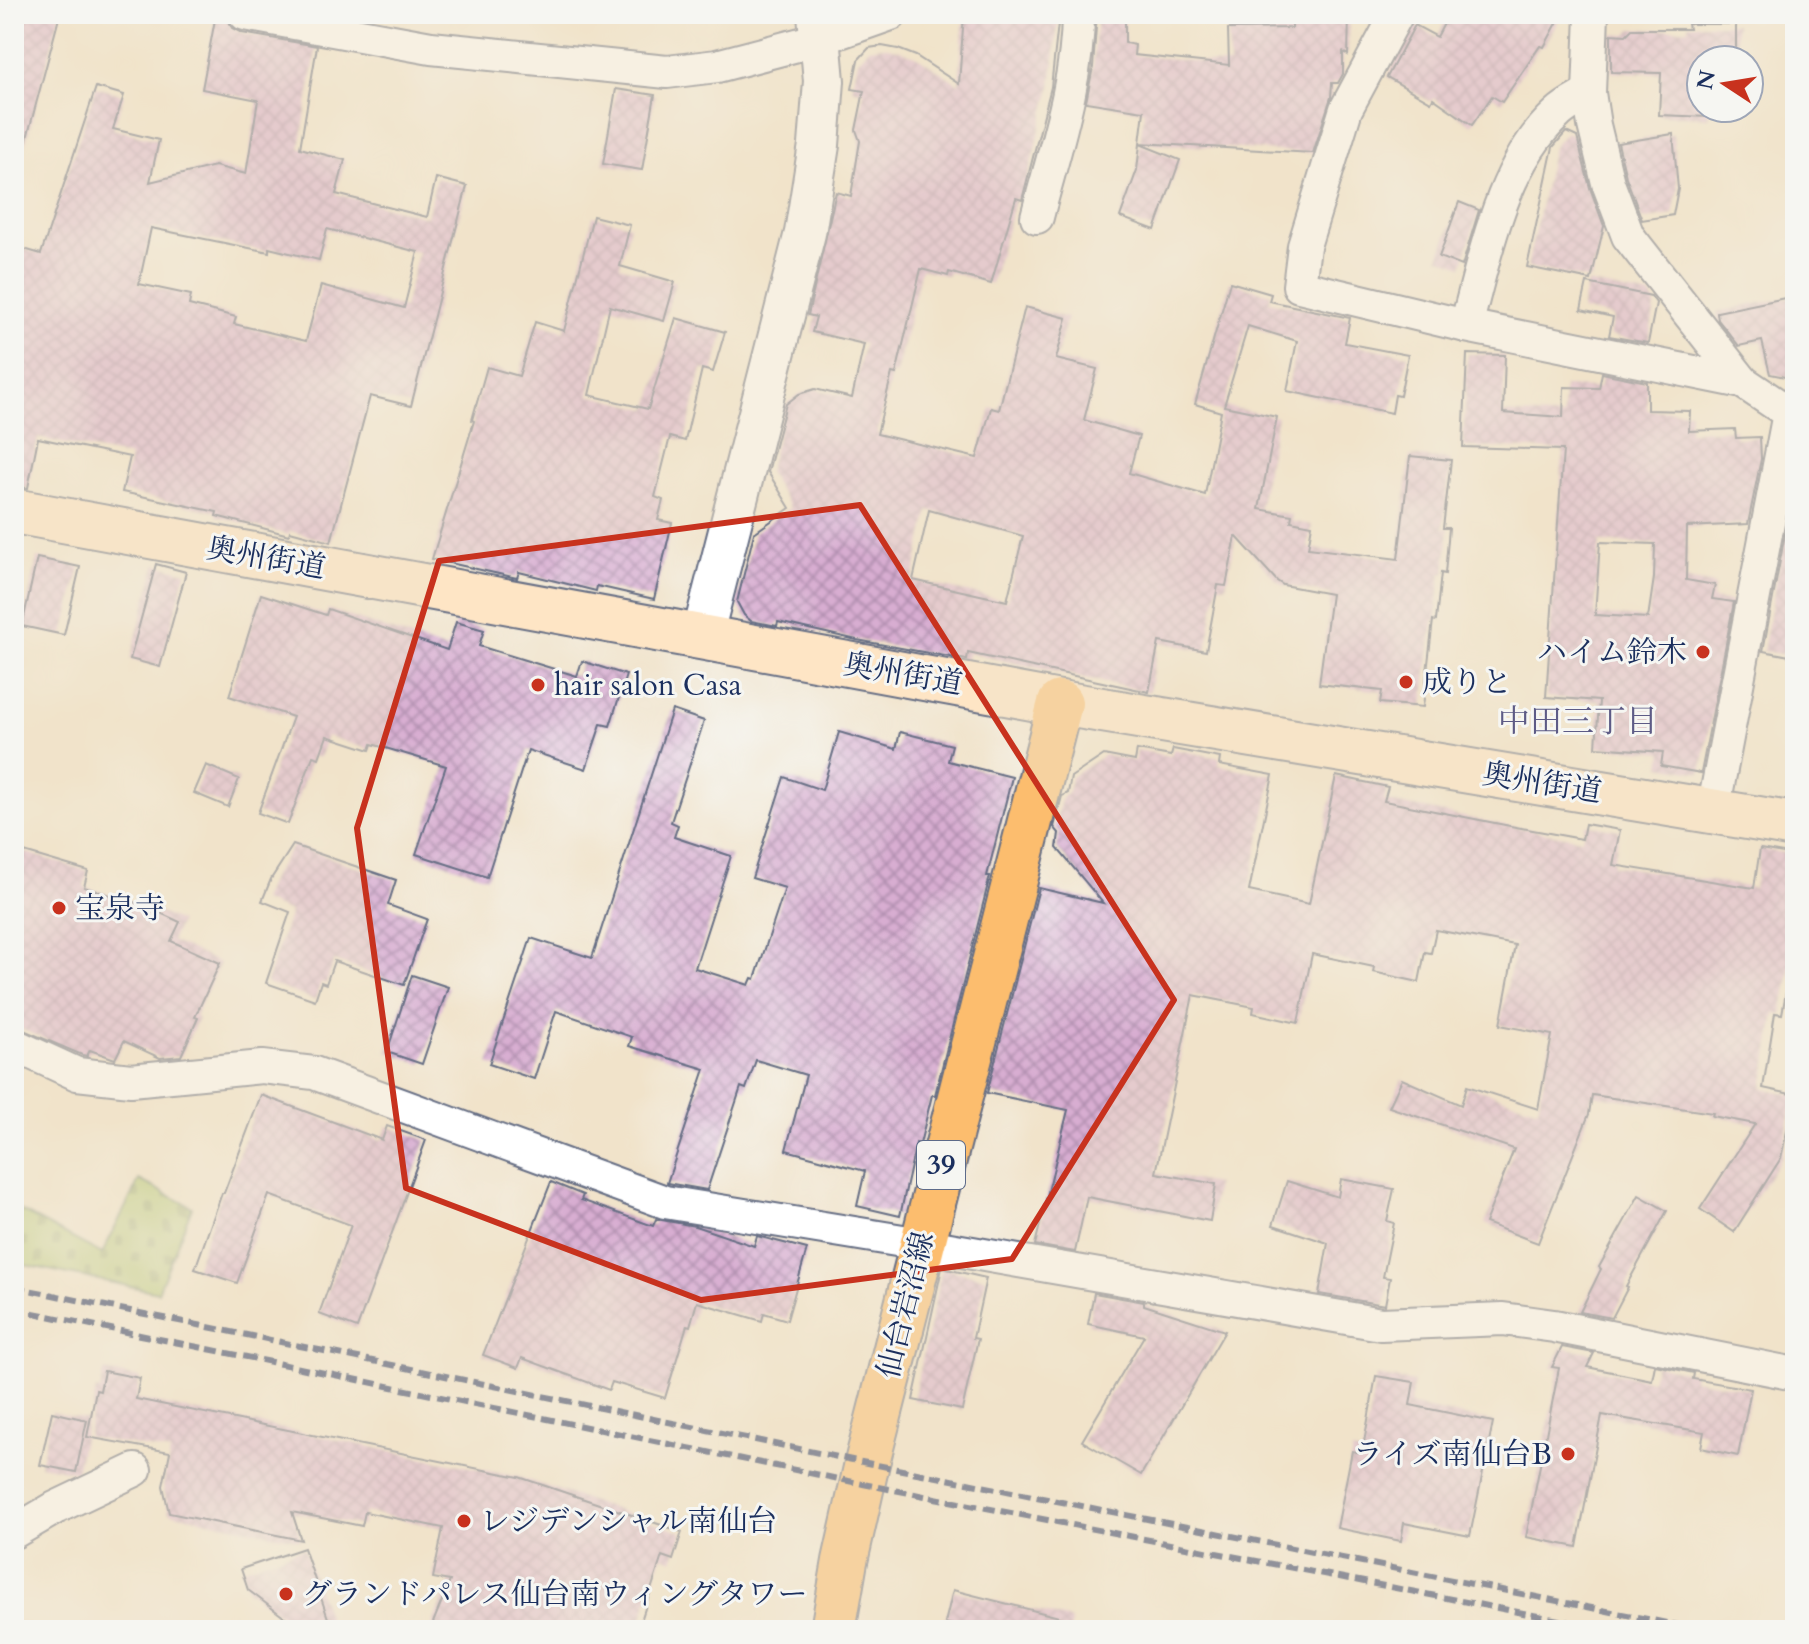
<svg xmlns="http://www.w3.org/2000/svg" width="1809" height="1644" font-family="Cardo,'Noto Serif JP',serif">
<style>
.cemetery{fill:url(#cemetery-stones);stroke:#627a64;stroke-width:2}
.building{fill:url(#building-cross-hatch);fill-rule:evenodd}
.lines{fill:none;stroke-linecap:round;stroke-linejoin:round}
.minor-casing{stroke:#666e84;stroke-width:36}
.tertiary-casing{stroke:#666e84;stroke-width:44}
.secondary-casing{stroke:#666e84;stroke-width:48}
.primary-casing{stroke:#666e84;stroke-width:48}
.minor{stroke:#fff;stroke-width:32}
.tertiary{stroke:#fff;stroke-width:40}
.secondary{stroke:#fee5c5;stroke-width:44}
.primary{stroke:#fcbd6e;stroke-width:44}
.rail{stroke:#1b2f5e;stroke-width:6;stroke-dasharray:12 6;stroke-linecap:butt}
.marked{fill:none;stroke:#c8321e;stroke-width:6;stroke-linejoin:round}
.poi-dot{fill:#c8321e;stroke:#f6f6f2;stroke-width:3}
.labels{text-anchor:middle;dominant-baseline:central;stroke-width:6;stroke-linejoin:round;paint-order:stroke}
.shield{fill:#f6f6f2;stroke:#5d6b8a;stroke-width:2}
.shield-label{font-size:28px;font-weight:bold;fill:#1b2f5e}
.street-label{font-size:30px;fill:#1b2f5e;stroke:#f6f6f2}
.poi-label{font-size:30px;fill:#1b2f5e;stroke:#f6f6f2;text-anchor:start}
.neighbourhood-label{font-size:32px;fill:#5d5b86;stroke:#f6f6f2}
</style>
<defs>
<pattern id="cemetery-stones" width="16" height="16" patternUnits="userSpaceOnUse" patternTransform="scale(2)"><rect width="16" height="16" fill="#aac469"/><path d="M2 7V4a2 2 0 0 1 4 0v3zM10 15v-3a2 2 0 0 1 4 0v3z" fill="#8aa05a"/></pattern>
<pattern id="building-cross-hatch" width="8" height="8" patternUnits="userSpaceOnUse" patternTransform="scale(2)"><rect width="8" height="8" fill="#d8add1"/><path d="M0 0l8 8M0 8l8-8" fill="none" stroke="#ae8dad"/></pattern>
</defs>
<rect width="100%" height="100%" fill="#f6f6f2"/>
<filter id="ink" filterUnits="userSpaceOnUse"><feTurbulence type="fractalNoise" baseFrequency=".0125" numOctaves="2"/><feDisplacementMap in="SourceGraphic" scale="16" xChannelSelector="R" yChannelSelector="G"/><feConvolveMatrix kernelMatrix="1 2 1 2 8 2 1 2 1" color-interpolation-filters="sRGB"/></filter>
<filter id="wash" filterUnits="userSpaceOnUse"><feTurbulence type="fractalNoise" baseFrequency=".006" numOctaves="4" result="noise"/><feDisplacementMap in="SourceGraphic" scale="32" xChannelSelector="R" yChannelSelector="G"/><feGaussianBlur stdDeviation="1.8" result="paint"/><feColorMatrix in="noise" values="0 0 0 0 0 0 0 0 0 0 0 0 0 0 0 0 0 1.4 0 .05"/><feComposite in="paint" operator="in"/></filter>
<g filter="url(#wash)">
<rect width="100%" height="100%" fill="#f1e3ca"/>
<!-- cemetery -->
<path class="cemetery" d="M139,1180L192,1207L158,1292L14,1263V1207L102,1254Z"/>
<g id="blocks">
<!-- building -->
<g class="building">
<path d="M14,14H60L23,153L14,152Z"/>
<path d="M216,14H226L232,28L242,33L317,46L300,148L345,160L336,194L427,217L436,178L467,186L411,406L370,396L331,542L290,531L289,535L216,516L217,512L122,492L130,457L38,438L28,488L14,487V246L41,254L96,87L124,95L113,129L159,140L150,182L215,166L246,174L258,100L202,89ZM151,228L269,252V248L319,260L327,229L418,252L404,308L321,285L306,341L234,324L236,317L189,305L191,295L139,284Z"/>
<path d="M964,14H1059L1051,87L1022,200L1016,198L991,284L949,272L948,276L921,269L896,374L892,373L877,434L977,458L991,408L999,410L1025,307L1067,318L1056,359L1097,369L1084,420L1139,436L1129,473L1205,495L1221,412L1195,404L1230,282L1271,294L1269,301L1350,318L1345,343L1408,355L1400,396L1395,395L1392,413L1287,391L1297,341L1248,326L1224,406L1277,417L1259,509L1292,515L1291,521L1312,525L1308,548L1398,559L1410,456L1451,460L1443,528H1449L1445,574L1441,573L1436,621L1433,620L1423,707L1380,703L1382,691L1319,684L1331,594L1283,585L1277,581L1236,536L1226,586L1218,585L1206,651L1159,642L1149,692L968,653L967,660L857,640L778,622L777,626L751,621L744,615L737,602L754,533L790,508L768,472L786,404L799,394L815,389L852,398L864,344L812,332L816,317L808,315L836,192L851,196L860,141L856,130L864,91L852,89L858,60L869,48L882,46L898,49L916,56L959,84ZM929,510L1023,536L1007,601L913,580Z"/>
<path d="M1097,14H1125V43L1135,45L1134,55L1229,65L1228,29L1292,28V15L1349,16L1348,55L1343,52V74L1338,83H1332L1331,97L1313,153L1140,143L1144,111L1086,102L1093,67Z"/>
<path d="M1449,14H1562L1544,47L1540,46L1502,102L1492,96L1472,125L1433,98L1431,102L1387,77L1415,25L1437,37Z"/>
<path d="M1688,24H1736V60H1701V108H1709V117L1659,115L1661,73L1611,72V34L1626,35L1632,29H1689Z"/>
<path d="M616,89L655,95L642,170L603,164Z"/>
<path d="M1566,132L1577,137L1590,188L1604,226L1591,280L1527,267L1553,147Z"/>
<path d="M1673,134L1678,189L1673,215L1642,220L1626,177L1618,143Z"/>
<path d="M1140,144L1180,160L1155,230L1120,217L1137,170Z"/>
<path d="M1459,202L1479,210L1462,266L1439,257Z"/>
<path d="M593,216L630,225L620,266L675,282L664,321L610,306L589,395L648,409L676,318L725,332L713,372L702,369L685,441L670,437L655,497L663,500L658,520L672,523L654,599L597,586L596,591L519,572L517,578L432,559L474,421L472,420L487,367L519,376L535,322L564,331Z"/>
<path d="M1587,283L1651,296L1656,303L1648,343L1609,336L1613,317L1581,310Z"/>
<path d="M1795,296V379L1770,374L1762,341L1739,346L1718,320L1717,312Z"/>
<path d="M1467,354L1505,355L1503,413L1563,417L1564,387L1599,388L1602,373L1647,382V410L1690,411L1689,431L1735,429L1736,438L1760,437L1761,459L1748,524L1687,527L1686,580L1715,585L1712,599L1734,602L1701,773L1661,766L1663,752L1596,747L1599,701L1546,697L1563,450L1463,447ZM1600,542L1655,544L1654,578L1648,618L1595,615Z"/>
<path d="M1785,534L1795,535V657L1763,651Z"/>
<path d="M37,558L80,567L64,635L22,626Z"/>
<path d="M156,564L186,572L160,667L130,659Z"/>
<path d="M261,594L326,615L328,609L447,650L456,622L484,630L479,646L577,676L582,661L626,675L610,726L601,724L586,769L528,750L487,877L416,854L446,766L372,744L370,750L327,736L319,758L313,756L288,824L258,813L293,717L229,696Z"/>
<path d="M672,710L704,721L671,822L678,825L674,837L731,856L695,968L749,985L752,978L755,979L785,888L752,878L784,777L822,790L839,732L896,749L900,732L952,745L948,761L1012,777L987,876H990L935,1095H932L920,1144L916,1143L900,1216L857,1206L865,1171L786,1150L806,1075L756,1060L746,1089L741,1087L707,1190L667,1183L705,1069L629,1046L632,1037L556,1011L534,1079L489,1064L531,938L592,958Z"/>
<path d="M1173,749L1220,758L1219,765L1273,775L1249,891L1309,904L1336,776L1388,787L1384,801L1505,825L1582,839L1585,824L1620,830L1613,865L1754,888L1760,849L1795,855V960H1792L1782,1014L1775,1013L1763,1088L1795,1095L1781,1158L1734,1232L1700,1209L1755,1124L1712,1116L1713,1113L1592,1095L1589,1114L1538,1243L1485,1223L1514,1149L1389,1107L1402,1079L1461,1105L1467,1086L1538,1109L1552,1035L1500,1025L1515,945L1436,930L1431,953L1425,952L1419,982L1373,972L1374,967L1312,954L1298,1023L1253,1013L1254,1007L1193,995L1156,1173L1216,1184L1210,1221L1087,1197L1075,1252L1035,1245L1068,1110L987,1093L1039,888L1103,903L1057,848L1059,833L1054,827L1062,796L1068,793L1071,777L1104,755L1135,761L1137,750L1171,756Z"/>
<path d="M206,765L239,779L228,807L194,793Z"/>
<path d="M293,845L396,880L388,905L427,919L404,985L334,961L326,984L321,982L315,1000L266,983L290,912L262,901L271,879Z"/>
<path d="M14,849L88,871L84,887L143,905L180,922L171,941L220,963L195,1017L198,1018L181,1056L160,1058L124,1041L115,1059L90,1050L87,1056L82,1055L14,1026Z"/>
<path d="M412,975L448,987L422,1064L387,1052Z"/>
<path d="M261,1095L382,1140L387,1126L426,1140L357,1328L319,1314L351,1225L269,1195L237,1283L195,1269L222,1193H224Z"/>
<path d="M1341,1179L1394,1189L1387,1221L1394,1223L1383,1277L1390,1278L1385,1305L1319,1294L1328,1243L1273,1225L1287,1181L1338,1197Z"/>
<path d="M551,1182L583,1195L581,1200L653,1226L656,1219L695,1226L754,1246L757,1236L807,1249L787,1320L764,1313L762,1321L697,1302L690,1326L687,1325L665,1398L612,1382L609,1390L522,1358L518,1368L483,1355Z"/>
<path d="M1639,1195L1667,1211L1626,1286L1628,1287L1612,1318L1580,1312L1601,1269L1599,1267Z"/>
<path d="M942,1268L986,1278L973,1338L978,1339L962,1410L913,1400Z"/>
<path d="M1094,1293L1144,1302V1305L1225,1331L1141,1475L1082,1441L1144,1336L1088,1324Z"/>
<path d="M1562,1347L1594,1353L1587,1367L1652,1380L1655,1365L1694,1373L1693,1379L1751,1389L1738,1456L1701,1448L1704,1432L1602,1415L1577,1547L1526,1537L1559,1368L1552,1367Z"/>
<path d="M104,1371L140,1378L136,1399L519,1477L682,1532L673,1560L662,1556L638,1630H430L450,1581L433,1578L443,1528L365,1512L362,1526L292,1512L301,1540L169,1513L163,1486L170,1452L87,1437L96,1390L100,1391Z"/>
<path d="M1376,1376L1414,1382L1410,1405L1493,1422L1470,1536L1404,1523L1401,1541L1337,1528L1352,1451L1362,1453Z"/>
<path d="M52,1412L87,1420L76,1472L40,1465Z"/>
<path d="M304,1548L332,1630H301L248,1590L241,1569Z"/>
<path d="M953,1590L1071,1620L1070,1630H972L945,1623Z"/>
</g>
</g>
</g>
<g filter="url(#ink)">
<use href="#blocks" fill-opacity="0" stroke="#666e84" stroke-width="2"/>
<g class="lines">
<defs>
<g id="minor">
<path d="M245,14L431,48L667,72L717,66L820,39L891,14"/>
<path d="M1397,14L1346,109L1304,246L1299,286L1466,326L1743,382"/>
<path d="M1592,14L1589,93L1594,125L1608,183L1628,236L1743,382L1789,413L1713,811"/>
<path d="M1037,217C1054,151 1078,82 1078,14"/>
<path d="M1466,326C1485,256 1502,163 1558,113C1566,105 1579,99 1589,93"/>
<path d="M14,1045L77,1074L131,1080L262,1067L314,1073L665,1202L921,1244L1381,1324L1503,1319L1554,1326L1795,1374"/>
<path d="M14,1532L55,1508L135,1470"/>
</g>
<path id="tertiary" d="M702,637L805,233L819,145L824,81L818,14"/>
<path id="secondary" d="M14,511L1060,703L1795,825"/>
<path id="primary" d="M833,1630L845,1561L867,1463L1060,703"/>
</defs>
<!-- minor casing -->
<use href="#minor" class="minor-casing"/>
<!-- tertiary casing -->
<use href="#tertiary" class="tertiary-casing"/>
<!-- secondary casing -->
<use href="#secondary" class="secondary-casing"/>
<!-- primary casing -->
<use href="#primary" class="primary-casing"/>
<!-- minor -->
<use href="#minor" class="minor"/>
<!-- tertiary -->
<use href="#tertiary" class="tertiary"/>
<!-- secondary -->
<use href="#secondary" class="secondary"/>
<!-- primary -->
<use href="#primary" class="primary"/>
<!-- rail -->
<g class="rail">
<path d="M14,1287L867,1463L1702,1630"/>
<path d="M14,1309L863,1484L1610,1630"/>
</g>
</g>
</g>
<!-- marked area -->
<path d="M0 0H1809V1644H0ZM860,505L1174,1000L1012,1259L701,1300L406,1188L357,828L439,561Z" fill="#f1e3ca" fill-opacity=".55" fill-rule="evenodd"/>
<path class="marked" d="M860,505L1174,1000L1012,1259L701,1300L406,1188L357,828L439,561Z"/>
<!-- markers -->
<g class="poi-dot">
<circle cx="1703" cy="652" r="8"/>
<circle cx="1406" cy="682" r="8"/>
<circle cx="538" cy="685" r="8"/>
<circle cx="59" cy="908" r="8"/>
<circle cx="1568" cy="1454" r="8"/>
<circle cx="464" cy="1521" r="8"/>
<circle cx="286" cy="1594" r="8"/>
</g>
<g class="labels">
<!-- shield labels -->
<rect class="shield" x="917" y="1141" width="48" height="48" rx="6"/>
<g class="shield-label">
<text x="941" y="1165">39</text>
</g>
<!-- street labels -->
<g class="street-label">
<text transform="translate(266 558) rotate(10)">奥州街道</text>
<text transform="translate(903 674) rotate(10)">奥州街道</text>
<text transform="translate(1542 783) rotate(9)">奥州街道</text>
<text transform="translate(906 1305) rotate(-76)">仙台岩沼線</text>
</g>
<!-- poi labels -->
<g class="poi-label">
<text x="1687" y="652" text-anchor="end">ハイム鈴木</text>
<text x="1422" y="682">成りと</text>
<text x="554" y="685">hair salon Casa</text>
<text x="75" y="908">宝泉寺</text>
<text x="1552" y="1454" text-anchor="end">ライズ南仙台B</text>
<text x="480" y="1521">レジデンシャル南仙台</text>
<text x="302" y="1594">グランドパレス仙台南ウィングタワー</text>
</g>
<!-- neighbourhood labels -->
<g class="neighbourhood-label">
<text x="1578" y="722">中田三丁目</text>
</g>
</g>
<!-- margin -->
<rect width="1809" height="1644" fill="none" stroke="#f6f6f2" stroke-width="48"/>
<!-- north arrow -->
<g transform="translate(1725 84) rotate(282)"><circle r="38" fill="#f6f6f2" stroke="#9ea6b7" stroke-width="2"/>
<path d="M0-6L14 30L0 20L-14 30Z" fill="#c8321e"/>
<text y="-12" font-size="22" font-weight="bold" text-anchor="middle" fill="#1b2f5e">N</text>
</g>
</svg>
